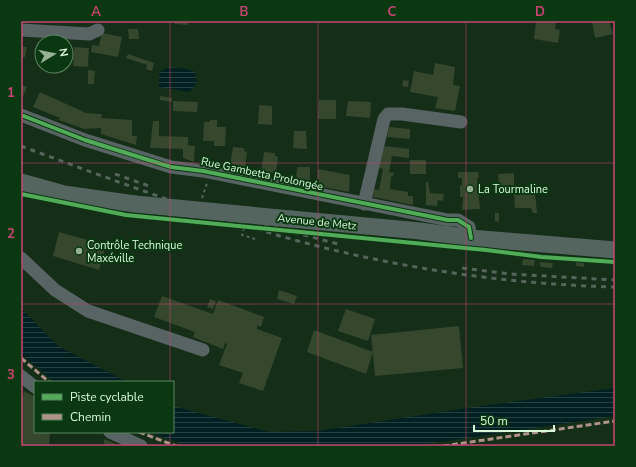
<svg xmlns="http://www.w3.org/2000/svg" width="636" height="467" font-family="'Nunito Sans',sans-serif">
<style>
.water{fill:url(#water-rules)}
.building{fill:#35472d}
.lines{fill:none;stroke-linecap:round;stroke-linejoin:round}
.path{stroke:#57645f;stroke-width:2;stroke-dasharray:3 3;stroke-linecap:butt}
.minor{stroke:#586364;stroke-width:13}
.major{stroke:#54645f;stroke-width:17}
.rail{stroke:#55655c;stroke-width:3;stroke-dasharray:5 5;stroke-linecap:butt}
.major-bridge{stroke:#54645f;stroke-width:17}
.quiet{stroke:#af9288;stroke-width:3;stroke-dasharray:6 3;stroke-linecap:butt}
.cycleway-casing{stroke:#0a3810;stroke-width:6}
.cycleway{stroke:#51ab58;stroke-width:4}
.grid{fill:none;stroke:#c74574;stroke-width:1;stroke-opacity:0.55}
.poi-dot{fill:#94b196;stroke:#0a3810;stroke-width:1.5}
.labels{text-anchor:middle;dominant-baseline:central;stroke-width:4;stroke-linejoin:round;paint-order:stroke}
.street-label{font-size:11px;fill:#d9f8da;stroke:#0a3810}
.poi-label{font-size:11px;fill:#d9f8da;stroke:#0a3810;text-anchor:start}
.neatline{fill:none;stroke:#c74574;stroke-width:1.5}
.grid-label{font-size:13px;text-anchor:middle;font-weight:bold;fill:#c74574}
</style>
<defs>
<pattern id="water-rules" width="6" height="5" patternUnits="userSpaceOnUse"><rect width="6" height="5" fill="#022022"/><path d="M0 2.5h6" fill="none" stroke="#264142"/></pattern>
</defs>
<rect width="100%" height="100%" fill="#142e18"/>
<!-- water -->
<g class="water">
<path d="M169,67L187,69L195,72L197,83L189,92L159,87V77L161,71Z"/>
<path d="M21,308L58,346L127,382H55L51,379L21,354Z"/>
<path d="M615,388V416L413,446H188L149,432H173V406L269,432L318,431L474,407Z"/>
</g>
<!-- building -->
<g class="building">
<path d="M175,21H188V25L175,24Z"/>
<path d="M536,21H556L555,29L560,30L558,43L534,39Z"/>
<path d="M592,21H609L613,34L595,38Z"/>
<path d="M128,29H138L139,39H129Z"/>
<path d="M102,33L122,37L118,57L91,52L92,45L99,46Z"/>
<path d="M21,39L23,40L22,47H27L25,57H21Z"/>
<path d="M74,47L89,48L88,67L73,66Z"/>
<path d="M128,54L154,63L152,71L146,69L147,65L126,58Z"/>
<path d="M435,63L455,67L453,85L460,86L455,111L435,108L438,97L410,92L414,71L433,75Z"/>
<path d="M88,70L95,71L94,84H88Z"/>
<path d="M403,80L409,81L408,87L402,86Z"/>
<path d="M21,84L27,87L21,101Z"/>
<path d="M40,92L86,113L102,114L101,118L132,120V136H137L136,145L101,134V128L84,129L59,120L60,118L33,107Z"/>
<path d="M160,96L172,98V102L160,100Z"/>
<path d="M319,100H336V119H318Z"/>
<path d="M173,101L198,102L197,112L173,111Z"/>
<path d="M348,101L371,102L370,118L346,116Z"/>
<path d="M259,105L272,106V125L258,124Z"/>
<path d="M210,120H217V127H226L225,146H214V141H203L204,122H210Z"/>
<path d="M153,121H159V136L188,137V145L195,146L194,162L183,158V149L150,148Z"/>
<path d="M389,127L410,129V139L387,137Z"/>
<path d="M294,131H306L307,149L293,148Z"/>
<path d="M384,146L409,149V158L392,156L389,172L394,173L393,176H391L390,189L408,192V196H413V205L373,197L374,189L379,190L383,169L379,168Z"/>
<path d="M233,147L244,148V151L247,152L245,168L230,166Z"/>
<path d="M264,152L275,153V156L278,157L276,173L261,172Z"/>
<rect x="410" y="160" width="16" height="14"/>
<path d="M297,167H310V184L296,181Z"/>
<path d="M318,169L350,175L349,192L317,186Z"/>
<path d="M458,172H478L479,178H477L480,209L462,210L463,197H460V185H462V178H458Z"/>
<path d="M514,173V190H510V188L499,189L498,174Z"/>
<path d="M426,182H428L430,193L444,194L443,201L438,200L437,206L426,205Z"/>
<path d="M535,193L537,213H533L531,208H515L514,194Z"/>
<path d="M495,213H499V222L495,221Z"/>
<path d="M59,232L106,245L99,270L53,256Z"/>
<path d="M523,259L535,260L534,266L522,265Z"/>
<path d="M539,262L553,263L552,268L541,267Z"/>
<path d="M576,262L584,263V267L576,266Z"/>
<path d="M279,290L297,296L294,304L277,299Z"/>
<path d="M162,296L213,314L218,300L264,317L261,327L257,325V329L282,338L263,391L239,383L243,373L219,365L227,344L225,343L223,349L193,337L195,332L154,317Z"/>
<path d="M210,299L216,301L213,309L207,307Z"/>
<path d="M346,309L375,319L368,341L338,331Z"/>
<path d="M459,326L463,368L375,376L371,335Z"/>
<path d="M314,330L373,352L366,374L307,352Z"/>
<path d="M24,391L35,397V432H50L49,446H21L22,400Z"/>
<path d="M104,439L121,446H104Z"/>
</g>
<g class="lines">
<!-- path -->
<g class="path">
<path d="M202,198L207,183"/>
<path d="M244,228L242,235L255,239"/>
</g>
<!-- minor -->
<g class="minor">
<path d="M21,30L89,34L98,30"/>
<path d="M21,115L85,140L171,167L203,171L448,220H458L469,227L471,238"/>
<path d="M364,204L384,119L388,114H402L461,122"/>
<path d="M21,258L55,290L88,311L203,350"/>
<path d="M21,376L35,387"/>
<path d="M110,432L141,446"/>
</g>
<!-- major -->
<g class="major">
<path d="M21,182L64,194L135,204"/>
<path d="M291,219L420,231L471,238L615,250"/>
</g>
<!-- rail -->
<g class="rail">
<path d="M21,146C107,178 193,210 280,236C389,267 503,284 615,287"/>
<path d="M115,174L149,186"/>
<path d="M255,222L338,244"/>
<path d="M462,268L510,274L615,280"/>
</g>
<!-- major-bridge -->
<path class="major-bridge" d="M135,204L291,219"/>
<!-- quiet -->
<g class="quiet">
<path d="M21,358L49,382"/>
<path d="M139,432L176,446"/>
<path d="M443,446L615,421"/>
</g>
<defs>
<g id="cycleway">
<path d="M21,115L85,140L171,167L203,171L448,220H458L469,227L471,238"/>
<path d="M21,194L126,215L486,250L542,257L615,262"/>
</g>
</defs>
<!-- cycleway casing -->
<use href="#cycleway" class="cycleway-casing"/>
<!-- cycleway -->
<use href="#cycleway" class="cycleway"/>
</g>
<!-- grid -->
<path class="grid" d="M170,21V382M318,21V446M466,21V446M21,163H615M21,304H615M170,432V446"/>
<!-- markers -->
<g class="poi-dot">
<circle cx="470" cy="189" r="4"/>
<circle cx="79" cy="251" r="4"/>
</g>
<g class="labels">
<!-- street labels -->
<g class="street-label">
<text transform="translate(262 174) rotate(12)">Rue Gambetta Prolongée</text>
<text transform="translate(317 222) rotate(6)">Avenue de Metz</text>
</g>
<!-- poi labels -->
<g class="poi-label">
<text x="478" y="189">La Tourmaline</text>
<text x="87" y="245">Contrôle Technique<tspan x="87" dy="13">Maxéville</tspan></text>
</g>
</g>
<!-- border -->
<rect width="636" height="467" fill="none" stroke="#0a3810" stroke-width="44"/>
<!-- legend -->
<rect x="34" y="381" width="140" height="52" fill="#0a3810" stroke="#5d8561"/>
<rect x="42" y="394" width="20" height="6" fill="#51ab58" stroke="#5d8561"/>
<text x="70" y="401" font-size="12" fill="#d9f8da">Piste cyclable</text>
<rect x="42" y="414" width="20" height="6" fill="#af9288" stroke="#5d8561"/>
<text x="70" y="421" font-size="12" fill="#d9f8da">Chemin</text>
<!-- north arrow -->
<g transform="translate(54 54) rotate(80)"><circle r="19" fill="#0a3810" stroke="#5d8561"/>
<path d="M0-3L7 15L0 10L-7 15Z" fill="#94b196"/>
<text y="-6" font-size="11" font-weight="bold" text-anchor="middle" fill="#d9f8da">N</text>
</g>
<!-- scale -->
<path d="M474 425v6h80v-6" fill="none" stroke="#d9f8da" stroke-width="2"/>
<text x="480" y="425" font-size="12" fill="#d9f8da" stroke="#0a3810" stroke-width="3" paint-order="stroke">50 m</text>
<rect x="22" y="22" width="592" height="423" class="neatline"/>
<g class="grid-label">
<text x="96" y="16">A</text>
<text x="244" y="16">B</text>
<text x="392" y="16">C</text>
<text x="540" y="16">D</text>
<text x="11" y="97">1</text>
<text x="11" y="238">2</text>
<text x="11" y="379">3</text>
</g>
</svg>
